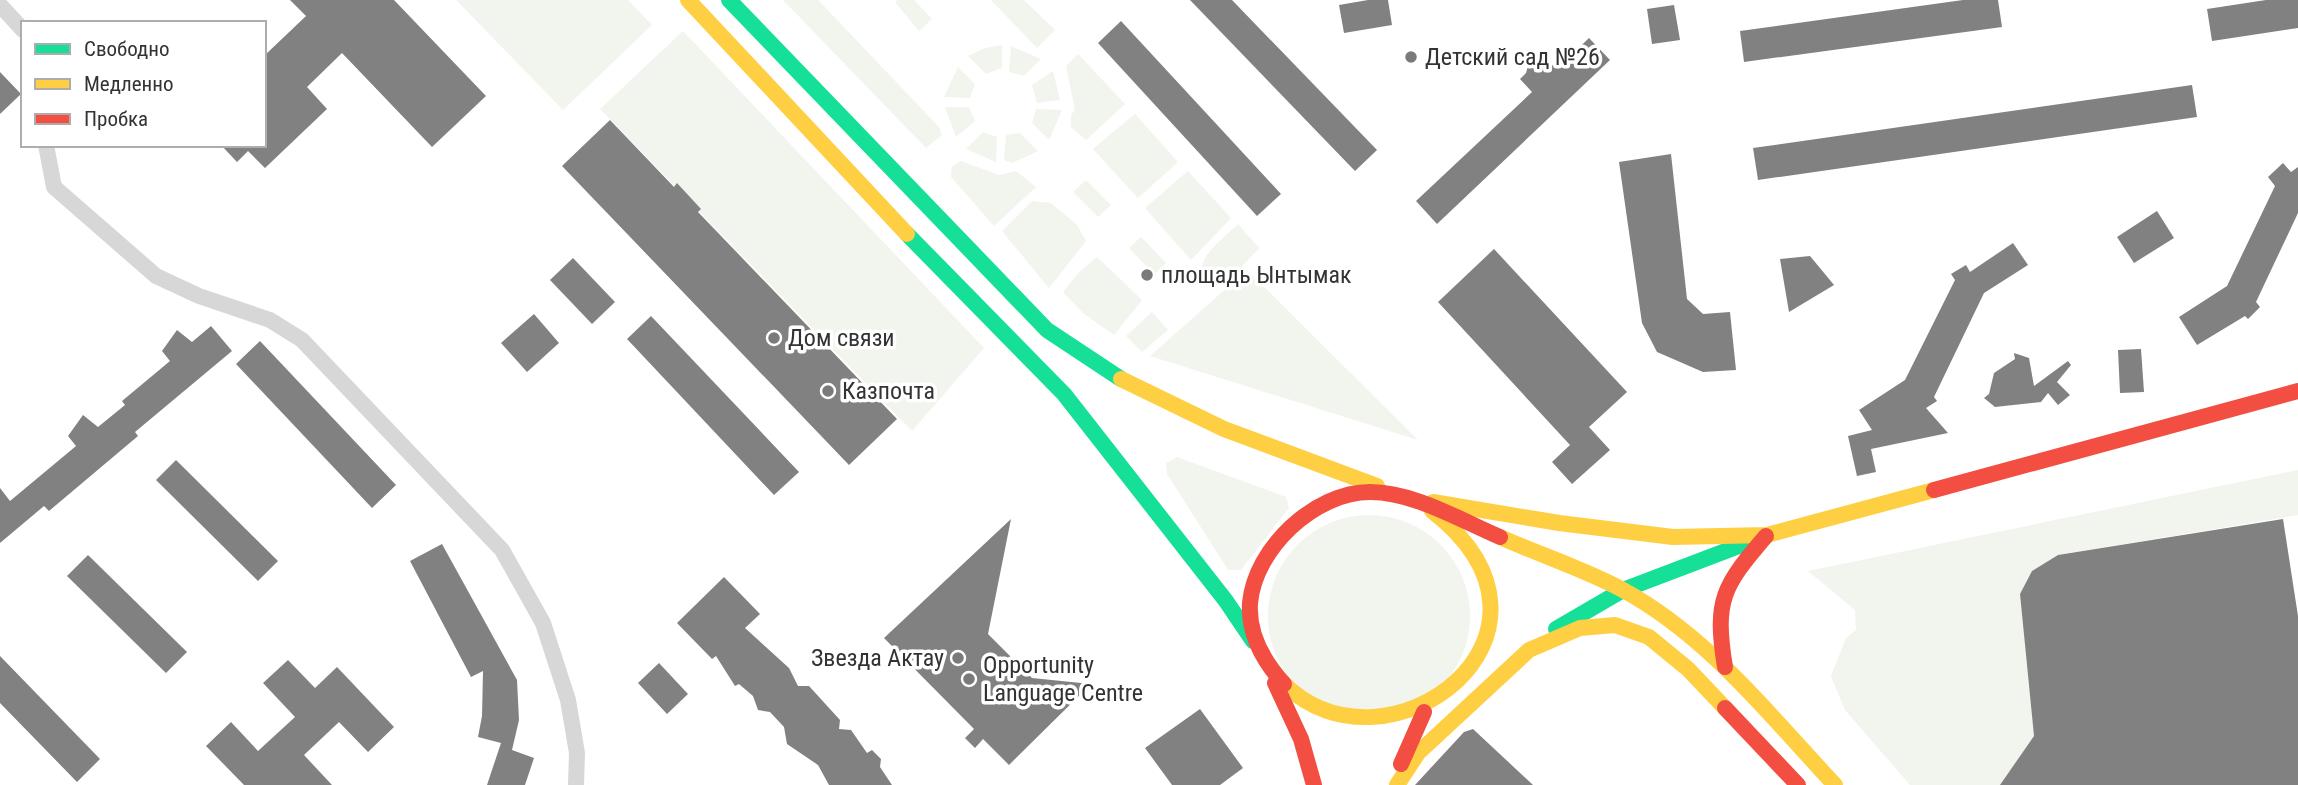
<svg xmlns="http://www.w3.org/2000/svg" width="2298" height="785" font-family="'Roboto Condensed',sans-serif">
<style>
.green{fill:#f1f5ed}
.building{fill:#818181}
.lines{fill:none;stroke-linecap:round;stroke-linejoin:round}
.street{stroke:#d7d7d7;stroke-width:16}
.fast{stroke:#16e098;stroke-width:16}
.slow{stroke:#ffcf43;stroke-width:16}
.jam{stroke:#f24e42;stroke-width:16}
.poi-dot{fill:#7a7a7a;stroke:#fff;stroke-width:2.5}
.labels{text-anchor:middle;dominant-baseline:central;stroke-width:7;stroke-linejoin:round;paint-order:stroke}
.poi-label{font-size:24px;fill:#333;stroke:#fff;text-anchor:start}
</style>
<rect width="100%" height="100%" fill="#fff"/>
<!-- green -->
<g class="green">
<path d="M456,0H628L652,25L563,110Z"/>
<path d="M783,0H818L939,127L942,135L926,148Z"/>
<path d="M897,0H914L932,19L919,31L895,2Z"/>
<path d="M991,0H1024L1055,30L1037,48Z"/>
<path d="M683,31L984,348L912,431L600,109Z"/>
<path d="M1002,45V68L986,74L968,56L985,48Z"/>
<path d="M1011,46L1041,59L1024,76L1009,72Z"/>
<path d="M1078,54L1125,104L1086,140L1071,127V115L1075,110L1066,66Z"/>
<path d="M958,67L975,84L970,98L944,97Z"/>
<path d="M1053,71L1060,100L1037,103L1032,85Z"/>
<path d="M945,107H969L975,121L956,137Z"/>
<path d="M1036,109L1062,110L1049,140L1032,123Z"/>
<path d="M1135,114L1178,162L1138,198L1093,149Z"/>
<path d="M983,132L997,137L996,162L966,149Z"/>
<path d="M1020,133L1038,151L1012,163L1004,160L1006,135Z"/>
<path d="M961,161L999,175L1016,171L1036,187L994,226L951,177L952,166Z"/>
<path d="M1188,171L1231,218L1191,260L1145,208Z"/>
<path d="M1086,180L1111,205L1098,217L1073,192Z"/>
<path d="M1032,201L1051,203L1077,225L1086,241L1049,288L1002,231Z"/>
<path d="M1238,224L1259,248C1242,265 1227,290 1201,277C1199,254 1222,240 1238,224Z"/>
<path d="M1141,237L1166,263L1154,274L1129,248Z"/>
<path d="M1097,257L1142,300L1114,335L1083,313L1063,292L1079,272Z"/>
<path d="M1247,270L1418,440L1150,356Z"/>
<path d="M1152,312L1168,330L1142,352L1126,336Z"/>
<path d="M1177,457L1286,497L1289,508L1241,570H1228L1167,474L1166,463Z"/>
<path d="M2298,470V515L2058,555L2032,571L2020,594L2034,736L2001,785H1910L1845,710L1831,676L1846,638L1856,630L1855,610L1808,571Z"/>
<circle cx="1369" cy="616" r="101"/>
</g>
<!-- building -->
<g class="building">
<path d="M290,0H394L486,96L432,147L342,53L307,87L327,109L265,168L248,151L237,162L221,145H264V56L306,16Z"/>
<path d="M1190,0H1232L1377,150L1355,171Z"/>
<path d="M1368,0H1388L1392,25L1344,33L1339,5Z"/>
<path d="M1963,0H1998L2002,27L1744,62L1740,31Z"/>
<path d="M2266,0H2298V28L2212,41L2207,9Z"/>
<path d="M1674,5L1680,40L1652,44L1647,9Z"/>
<path d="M1121,21L1281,194L1257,216L1098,43Z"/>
<path d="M1589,38L1610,60L1437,224L1416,201L1532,92L1520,79L1526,73L1530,59L1559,67Z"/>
<path d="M0,72L21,94L0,114Z"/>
<path d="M2192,85L2197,117L1758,180L1753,148Z"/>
<path d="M610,120L674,187L677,183L701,209L698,212L897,419L849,465L562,166Z"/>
<path d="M1671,154L1687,299L1703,314L1730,312L1736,370L1703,372L1657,352L1642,323L1619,162Z"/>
<path d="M2283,163L2291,172L2298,167V213L2256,302L2260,307L2248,319L2245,316L2197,345L2179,317L2227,286L2275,186L2268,177Z"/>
<path d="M2157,211L2174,238L2134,263L2117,237Z"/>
<path d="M2013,243L2028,265L1984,293L1934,397L1937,401L1926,408L1948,433L1871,449L1876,472L1857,476L1848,436L1872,430L1859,410L1905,380L1955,280L1951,274L1966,265L1970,272Z"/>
<path d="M1494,249L1627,392L1589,427L1610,450L1572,484L1552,462L1570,445L1438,302Z"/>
<path d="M1810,256L1834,285L1789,312L1780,259Z"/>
<path d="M573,258L615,302L592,324L550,280Z"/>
<path d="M534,314L559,343L527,372L501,343Z"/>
<path d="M651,316L799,472L774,495L627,339Z"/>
<path d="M211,326L232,351L135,432L138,436L49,511L44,506L0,543V488L10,501L76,446L68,436L83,415L98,427L125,405L122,401L170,361L162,351L177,330L192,342Z"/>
<path d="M260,341L396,485L372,508L236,364Z"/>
<path d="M2141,349L2144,392L2120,393L2118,350Z"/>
<path d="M2014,353L2029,358L2034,386L2068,361L2071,365L2057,382L2070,395L2058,405L2048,393L2041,402L1995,407L1984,398L1989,394L1994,373L2015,359Z"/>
<path d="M176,460L278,561L258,581L156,480Z"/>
<path d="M1011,519L988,634L1032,678L1091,684L1009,765L983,739L975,748L965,738L974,729L884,638Z"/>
<path d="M2283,519L2298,616V785H2000L2034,736L2020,594L2032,571L2058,555Z"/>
<path d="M442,544L517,680L519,720L512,750L534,758L525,785H487L501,743L478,737L482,716L483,671L471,677L410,561Z"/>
<path d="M88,555L187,652L166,673L67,576Z"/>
<path d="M724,577L760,614L745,628L789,668L798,686H809L840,720L839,729L851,730L867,753L872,750L881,759L880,767L892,785H829L818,765L787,744L784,727L770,712L758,710L753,696L739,684L735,686L716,656L712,659L677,623Z"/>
<path d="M0,656L100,759L77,782L0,703Z"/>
<path d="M288,660L315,688L337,667L394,727L368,752L339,722L304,755L332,785H244L206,746L231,722L258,751L295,717L263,683Z"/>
<path d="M659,663L688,694L667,714L638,683Z"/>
<path d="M1200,709L1243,768L1220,785H1172L1145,748Z"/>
<path d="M1473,729L1533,785H1415L1464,732Z"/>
</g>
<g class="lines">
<!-- street -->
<g class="street">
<path d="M0,5L23,30"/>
<path d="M46,145L54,187L156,276L199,296L270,320L302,340L502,550L543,623L568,700L577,753L576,785"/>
</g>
<!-- fast -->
<g class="fast">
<path d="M729,0L1047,330L1121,379"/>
<path d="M907,234L1064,394L1226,601L1253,641"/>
<path d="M1556,629L1623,590L1752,541"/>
</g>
<!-- slow -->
<g class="slow">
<path d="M688,0L907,234"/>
<path d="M1121,379L1224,429L1377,486"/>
<path d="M1433,502L1559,523L1673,537L1767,535L1934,490"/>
<path d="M1500,537C1540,555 1584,569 1623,590C1708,636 1770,716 1835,785"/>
<path d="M1284,684C1387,785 1591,634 1432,511"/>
<path d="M1397,785L1418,753L1529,650L1580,628L1615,625L1649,637L1688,669L1725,708"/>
</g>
<!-- jam -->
<g class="jam">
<path d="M1934,490L2298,391"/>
<path d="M1725,667C1714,600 1723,586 1766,536"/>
<path d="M1275,683L1301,739L1314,785"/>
<path d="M1284,684C1264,662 1248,634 1250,603C1255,548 1315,492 1370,492C1414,492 1460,520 1500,537"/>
<path d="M1725,708L1798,785"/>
<path d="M1401,764L1424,712"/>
</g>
</g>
<!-- markers -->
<g class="poi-dot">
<circle cx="1411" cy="57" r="7"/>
<circle cx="1147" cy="275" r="7"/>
<circle cx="774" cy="338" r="7"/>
<circle cx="828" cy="391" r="7"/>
<circle cx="958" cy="658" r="7"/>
<circle cx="969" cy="679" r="7"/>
</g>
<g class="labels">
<!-- poi labels -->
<g class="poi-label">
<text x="1425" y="57">Детский сад №26</text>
<text x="1161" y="275">площадь Ынтымак</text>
<text x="788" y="338">Дом связи</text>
<text x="842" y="391">Казпочта</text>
<text x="944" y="658" text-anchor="end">Звезда Актау</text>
<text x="983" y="665">Opportunity<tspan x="983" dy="28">Language Centre</tspan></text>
</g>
</g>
<!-- legend -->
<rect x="21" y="21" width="245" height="126" fill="#ffffff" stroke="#adadad" stroke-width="2"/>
<rect x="35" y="44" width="35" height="10" fill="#16e098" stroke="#adadad" stroke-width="2"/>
<text x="84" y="56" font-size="21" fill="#333333">Свободно</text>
<rect x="35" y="79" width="35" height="10" fill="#ffcf43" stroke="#adadad" stroke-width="2"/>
<text x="84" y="91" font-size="21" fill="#333333">Медленно</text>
<rect x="35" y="114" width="35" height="10" fill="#f24e42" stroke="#adadad" stroke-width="2"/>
<text x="84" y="126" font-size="21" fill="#333333">Пробка</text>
</svg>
